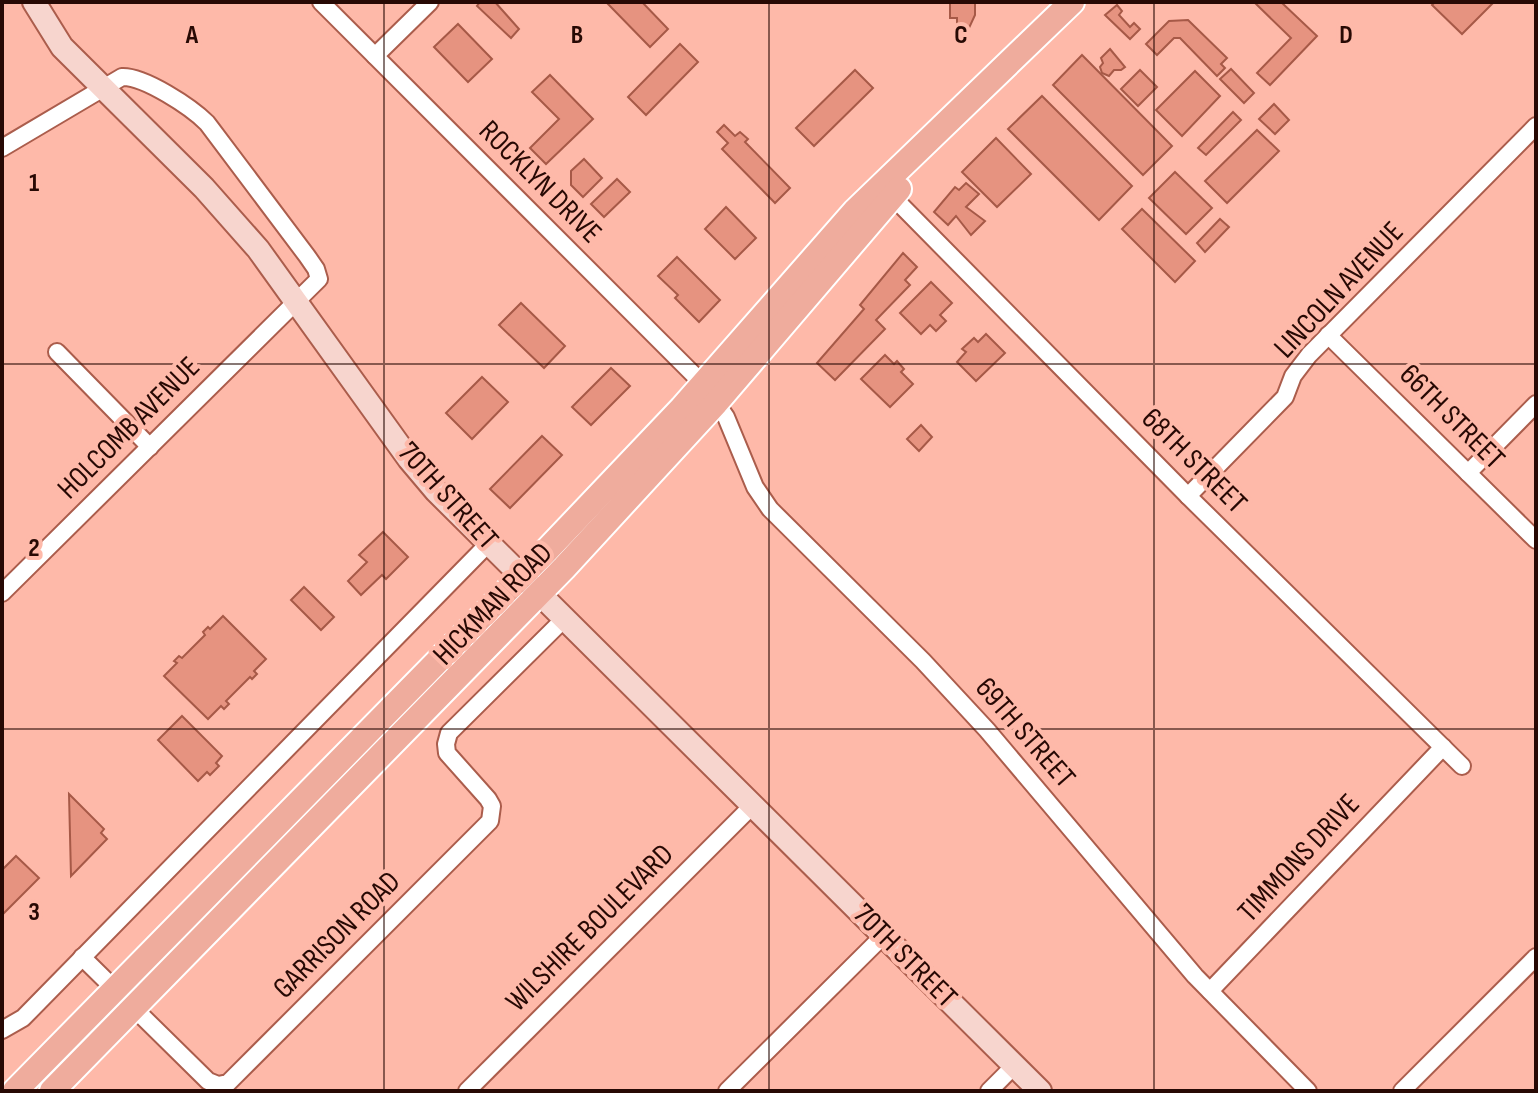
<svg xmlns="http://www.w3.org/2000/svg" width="1538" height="1093" font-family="'Sofia Sans Condensed',sans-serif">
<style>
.building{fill:#e69380;stroke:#a65947;stroke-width:2}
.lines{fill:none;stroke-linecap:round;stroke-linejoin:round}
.street-casing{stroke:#ab5d4c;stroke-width:20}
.secondary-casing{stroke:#ab5d4c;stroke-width:26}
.primary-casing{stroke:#fff;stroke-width:28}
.street{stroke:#fff;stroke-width:16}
.secondary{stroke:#f7d5ce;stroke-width:22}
.primary{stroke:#efac9d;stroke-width:24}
.grid{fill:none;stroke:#270904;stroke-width:2;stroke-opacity:0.55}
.labels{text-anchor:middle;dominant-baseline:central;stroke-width:8;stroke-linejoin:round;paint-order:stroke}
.street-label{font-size:30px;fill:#270904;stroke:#feb9a9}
.grid-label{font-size:26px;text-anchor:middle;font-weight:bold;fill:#270904;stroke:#feb9a9;stroke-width:8;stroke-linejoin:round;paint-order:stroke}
</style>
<rect width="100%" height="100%" fill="#feb9a9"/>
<!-- building -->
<g class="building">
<path d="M480,2H495L519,29L511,38L477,6Z"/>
<path d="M606,2H642L668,29L650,47Z"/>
<path d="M957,2H975V15L969,28L957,27V18H950V3Z"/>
<path d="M1254,2H1281L1317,36L1270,85L1257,73L1291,38Z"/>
<path d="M1435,2H1494L1462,34L1432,5Z"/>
<path d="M1117,5L1122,11L1119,15L1130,27L1134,23L1140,29L1130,39L1105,15Z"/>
<path d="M1188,20L1227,58L1221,64L1225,68L1217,76L1180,38H1174L1157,55L1146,44L1169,21Z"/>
<path d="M458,24L492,59L468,82L434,47Z"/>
<path d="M680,44L698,62L646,115L628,97Z"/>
<path d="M1110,49L1125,67L1121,70H1114L1109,76L1102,73L1100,67L1103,63L1101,58Z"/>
<path d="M1082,55L1172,146L1143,175L1053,85Z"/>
<path d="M1231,69L1254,93L1244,103L1220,79Z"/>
<path d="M855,70L873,88L814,146L796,128Z"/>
<path d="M1140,70L1157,87L1138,106L1121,89Z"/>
<path d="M1195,71L1220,96L1182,136L1156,110Z"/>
<path d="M550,75L593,119L546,164L530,148L559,119L532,92Z"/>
<path d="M1042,96L1132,186L1099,220L1008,129Z"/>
<path d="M1274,104L1289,120L1275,134L1259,119Z"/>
<path d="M1233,112L1241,120L1206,155L1198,148Z"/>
<path d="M724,125L735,136L740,132L748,139L745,142L790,188L775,203L722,149L728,143L717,132Z"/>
<path d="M1257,130L1279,151L1227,203L1205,181Z"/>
<path d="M996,138L1031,174L997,207L962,172Z"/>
<path d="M584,159L602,178L583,197L571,185V171Z"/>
<path d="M1175,172L1212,208L1186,234L1149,198Z"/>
<path d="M617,179L630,192L604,217L591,204Z"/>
<path d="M966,183L979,194L966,207L985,221L971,235L956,216L948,225L934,212L955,187L959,190Z"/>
<path d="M726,207L756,238L735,259L705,229Z"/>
<path d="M1142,209L1195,261L1175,282L1122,229Z"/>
<path d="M1220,219L1229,227L1205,252L1197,243Z"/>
<path d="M903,253L917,267L905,280L910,285L876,320L885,329L835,380L817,363L864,309L860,305Z"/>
<path d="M677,257L720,300L699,322L675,298L678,295L658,276Z"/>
<path d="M931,282L952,303L940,315L946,321L936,331L930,325L921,334L900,313Z"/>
<path d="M521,303L565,346L544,368L499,325Z"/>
<path d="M986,334L1005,353L976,381L957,362L966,352L962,349L974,338L978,342Z"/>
<path d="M885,355L894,364L897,361L904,369L901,372L913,384L890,407L861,379Z"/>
<path d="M611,368L630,386L591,425L572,407Z"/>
<path d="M482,377L508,402L472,439L446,413Z"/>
<path d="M921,425L932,437L919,451L907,439Z"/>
<path d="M542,436L562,455L510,508L490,489Z"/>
<path d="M383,532L408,557L386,579L382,575L361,595L348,581L367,562L359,555Z"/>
<path d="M304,587L334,617L321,630L291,600Z"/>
<path d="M223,616L266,659L254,671L257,674L252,679L250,677L226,701L229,704L224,709L221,706L208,719L164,676L177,663L174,661L179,656L182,658L205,635L203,632L208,627L210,629Z"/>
<path d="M182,716L222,756L216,763L219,766L210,775L207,772L198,781L158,740Z"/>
<path d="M69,794L104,829L101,833L107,839L71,876Z"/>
<path d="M16,856L39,878L2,915V870Z"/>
</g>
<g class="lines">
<defs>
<g id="street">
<path d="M321,2L703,384L726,417L755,487L770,509L923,661L987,730L1195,976L1308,1091"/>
<path d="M375,56L430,2"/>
<path d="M2,148L122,77C144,76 191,107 207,123L307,256L316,269L319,279L2,593"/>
<path d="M886,190L1188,496L1462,766"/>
<path d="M1328,335L1536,540"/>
<path d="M57,352L150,447"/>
<path d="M1468,473L1536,404"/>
<path d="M1188,496L1285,397L1293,376L1309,355L1536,126"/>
<path d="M82,957L208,1081L218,1085L228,1083L490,821L492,806L488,799L447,753L446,744L449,733L565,618"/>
<path d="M1210,991L1443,747"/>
<path d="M2,1030L23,1018L489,543"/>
<path d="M467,1091L753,805"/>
<path d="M727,1091L884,935"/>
<path d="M989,1091L1014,1066"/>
<path d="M1402,1091L1536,957"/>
</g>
<path id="secondary" d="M34,2L62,47L204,188L258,249L409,459L436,491L1040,1091"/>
<g id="primary">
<path d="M15,1091L547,550L682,408L855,211L1072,2"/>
<path d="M52,1091L564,568L716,403L899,189"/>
</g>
</defs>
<!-- street casing -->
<use href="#street" class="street-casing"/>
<!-- secondary casing -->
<use href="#secondary" class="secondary-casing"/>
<!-- primary casing -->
<use href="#primary" class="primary-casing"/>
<!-- street -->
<use href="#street" class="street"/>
<!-- secondary -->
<use href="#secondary" class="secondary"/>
<!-- primary -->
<use href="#primary" class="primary"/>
</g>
<!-- grid -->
<path class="grid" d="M384,2V1091M769,2V1091M1154,2V1091M2,364H1536M2,729H1536"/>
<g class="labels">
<!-- street labels -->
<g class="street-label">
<text transform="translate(540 182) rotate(45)">ROCKLYN DRIVE</text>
<text transform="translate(1339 290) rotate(-47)">LINCOLN AVENUE</text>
<text transform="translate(1452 417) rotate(45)">66TH STREET</text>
<text transform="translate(129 428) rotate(-45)">HOLCOMB AVENUE</text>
<text transform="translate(1194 461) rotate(45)">68TH STREET</text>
<text transform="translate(448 496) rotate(48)">70TH STREET</text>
<text transform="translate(493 604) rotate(-46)">HICKMAN ROAD</text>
<text transform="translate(1025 733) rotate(49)">69TH STREET</text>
<text transform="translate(1299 858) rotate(-47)">TIMMONS DRIVE</text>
<text transform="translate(590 928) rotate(-45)">WILSHIRE BOULEVARD</text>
<text transform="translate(337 935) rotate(-45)">GARRISON ROAD</text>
<text transform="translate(905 956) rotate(45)">70TH STREET</text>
</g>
</g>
<g class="grid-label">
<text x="192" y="43">A</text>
<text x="577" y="43">B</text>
<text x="961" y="43">C</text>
<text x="1346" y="43">D</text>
<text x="34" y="191">1</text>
<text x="34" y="556">2</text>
<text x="34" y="920">3</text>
</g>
<!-- border -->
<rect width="1538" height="1093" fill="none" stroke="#270904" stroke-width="8"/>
</svg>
